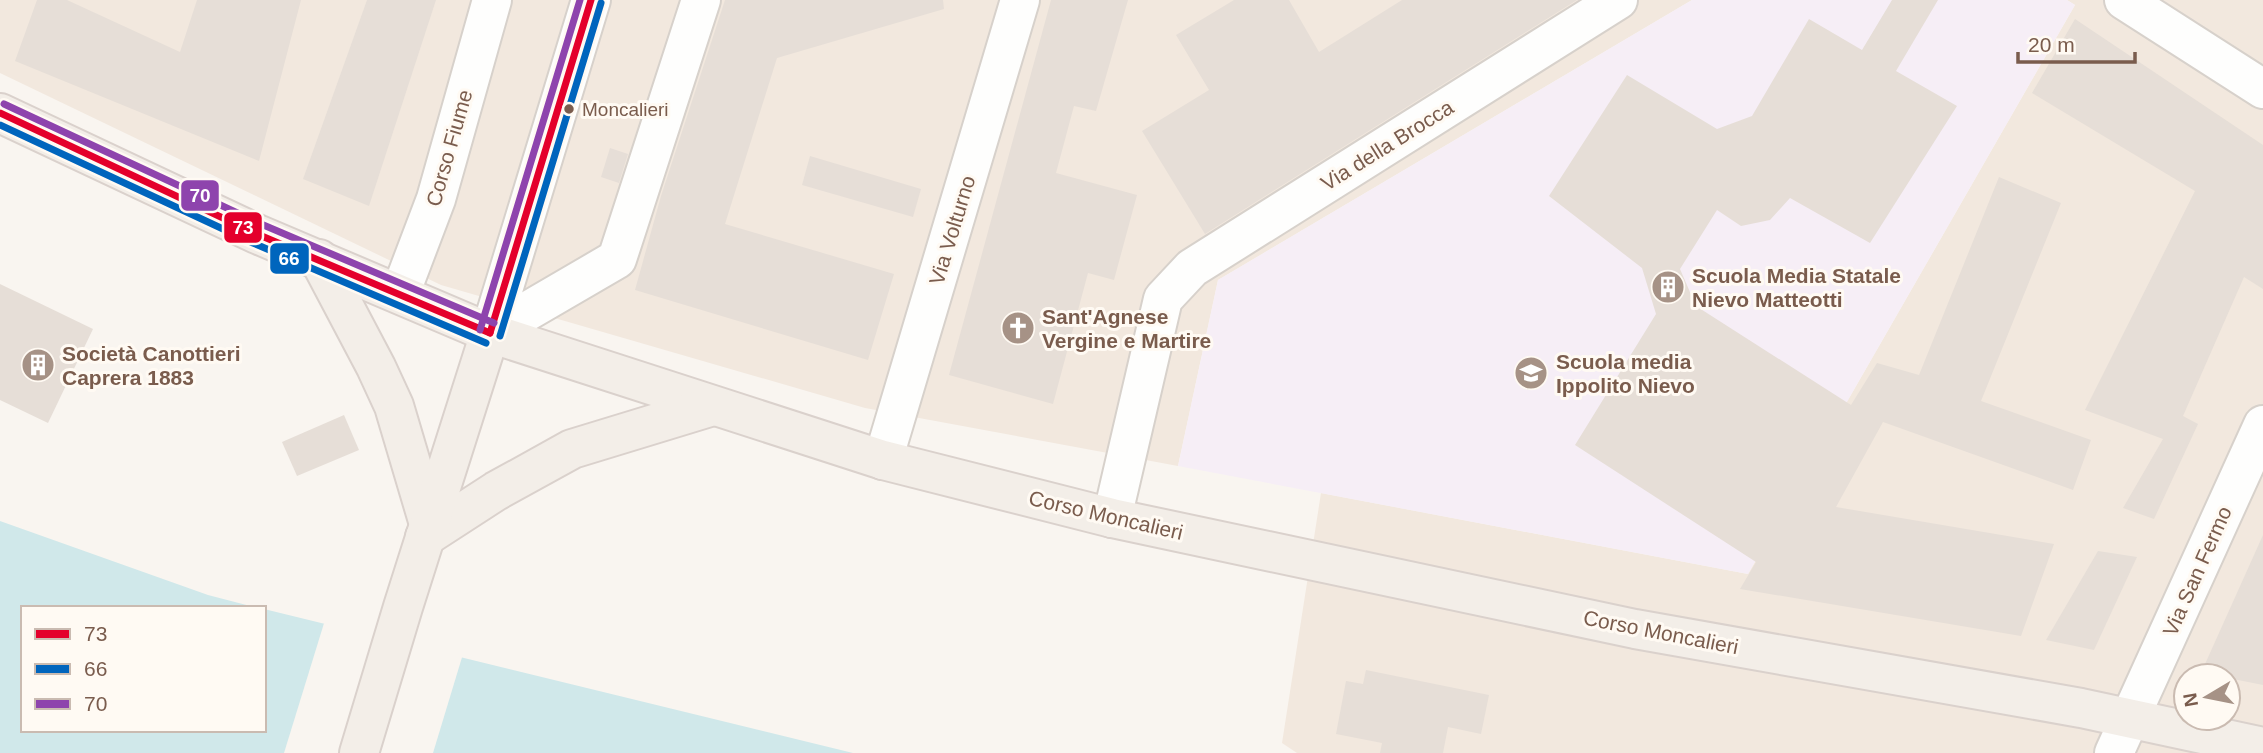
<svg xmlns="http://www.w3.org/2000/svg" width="2263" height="753" font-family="Arial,sans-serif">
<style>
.residential{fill:#f2e8de;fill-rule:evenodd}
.education{fill:#f6eef6}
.water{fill:#d0e8ea}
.pier{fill:#f9f5f0}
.building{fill:#e6ded7}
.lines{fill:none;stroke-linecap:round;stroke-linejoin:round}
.minor-casing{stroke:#d7d1cb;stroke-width:42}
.major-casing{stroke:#dad1cc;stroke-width:42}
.minor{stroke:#fefefd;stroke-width:38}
.major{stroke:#f3eee8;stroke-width:38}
.bus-1-casing{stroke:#fffaf3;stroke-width:12}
.bus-2-casing{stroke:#fffaf3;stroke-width:12}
.bus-3-casing{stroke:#fffaf3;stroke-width:12}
.bus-1{stroke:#e4002b;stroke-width:7}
.bus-2{stroke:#0065bd;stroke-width:7}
.bus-3{stroke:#8e44ad;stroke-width:7}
.bus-dot{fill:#7a5c4d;stroke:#fffaf3;stroke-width:2.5}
.labels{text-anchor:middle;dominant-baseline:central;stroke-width:6;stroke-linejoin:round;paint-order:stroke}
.bus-label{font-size:19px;fill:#7a5c4d;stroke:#fffaf3;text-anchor:start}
.street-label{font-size:21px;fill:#7a5c4d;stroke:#fffaf3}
.poi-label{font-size:21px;font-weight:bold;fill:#7a5c4d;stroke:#fffaf3;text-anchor:start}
.line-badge{stroke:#fffaf3;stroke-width:2.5}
.badge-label{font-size:19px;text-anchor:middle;font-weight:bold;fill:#fff}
</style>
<rect width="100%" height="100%" fill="#f9f5f0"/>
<!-- residential -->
<g class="residential">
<path d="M0,0H1692L1218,280L1178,466L865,408L441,285L0,73Z"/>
<path d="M2067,0H2263V753H1297L1282,743L1321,493L1748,574L2075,5ZM2186,676H2228V718H2186Z"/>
</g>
<!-- education -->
<path class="education" d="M1692,0H2067L2075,5L1748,574L1178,466L1218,280Z"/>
<!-- water -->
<path class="water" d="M0,521L208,595L258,608H23V730H264V609L853,753H0Z"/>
<!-- pier -->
<path class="pier" d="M325,620L463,654L433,753H284Z"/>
<!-- building -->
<g class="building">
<path d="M37,0H67L180,52L197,0H301L259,161L15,61Z"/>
<path d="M367,0H436L369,206L303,179Z"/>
<path d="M725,0H943L944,9L777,58L725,224L894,274L868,360L635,290L661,196Z"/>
<path d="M1051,0H1128L1096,111L1074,106L1056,173L1137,195L1114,280L1088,273L1053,404L949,375Z"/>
<path d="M1234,0H1289L1319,52L1402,0H1577L1205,234L1142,131L1209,90L1176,35Z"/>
<path d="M1892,0H1938L1896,71L1957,106L1870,243L1790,198L1770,220L1741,226L1717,210L1680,269L1696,306L1851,405L1877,363L1919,375L1999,177L2061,203L1981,401L2091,440L2073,490L1883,422L1836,507L2054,544L2021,636L1740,589L1756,562L1575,445L1656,314L1642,268L1549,196L1627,75L1717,129L1752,116L1809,19L1862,50Z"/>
<path d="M2075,19L2263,145V289L2244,277L2183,416L2198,424L2154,519L2123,508L2163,439L2085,410L2195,191L2032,93Z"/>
<path d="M610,148L628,154L619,183L601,177Z"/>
<path d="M810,156L921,189L913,217L802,185Z"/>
<path d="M0,284L93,329L48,423L0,400Z"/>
<path d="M344,415L359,450L297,476L282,442Z"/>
<path d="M2263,535V685L2228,678V676L2201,673Z"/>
<path d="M2098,551L2137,557L2094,650L2046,640Z"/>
<path d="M1366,670L1489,695L1481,734L1448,727L1443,753H1380L1382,743L1336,734L1346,681L1363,684Z"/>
</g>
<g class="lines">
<defs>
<g id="minor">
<path d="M2124,0L2263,89"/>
<path d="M400,294L436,199L492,0"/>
<path d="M490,333L617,259L701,0"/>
<path d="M490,333L591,0"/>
<path d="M883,460L1020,0"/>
<path d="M1112,518L1163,299L1192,268L1618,0"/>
<path d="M2114,753L2263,425"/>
</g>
<g id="major">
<path d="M0,113L257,234L490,333L883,460L1112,518L1635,629L2081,708L2263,747"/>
<path d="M319,259L376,367L394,406L429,524"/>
<path d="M425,537L496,491L572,449L713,406"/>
<path d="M359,753L403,607L490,333"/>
</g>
</defs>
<!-- minor casing -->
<use href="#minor" class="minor-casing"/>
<!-- major casing -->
<use href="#major" class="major-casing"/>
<!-- minor -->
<use href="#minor" class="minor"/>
<!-- major -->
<use href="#major" class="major"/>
<defs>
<g id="bus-1">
<path d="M0,113L257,234L490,333"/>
<path d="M490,333L591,0"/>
</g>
<g id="bus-2">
<path d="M0,125L253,243L486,343"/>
<path d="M500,336L601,3"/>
</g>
<g id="bus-3">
<path d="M4,104L261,224L494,323"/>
<path d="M480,330L580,0"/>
</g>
</defs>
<!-- bus-1 casing -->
<use href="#bus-1" class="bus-1-casing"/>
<!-- bus-2 casing -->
<use href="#bus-2" class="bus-2-casing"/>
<!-- bus-3 casing -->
<use href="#bus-3" class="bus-3-casing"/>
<!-- bus-1 -->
<use href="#bus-1" class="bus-1"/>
<!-- bus-2 -->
<use href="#bus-2" class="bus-2"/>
<!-- bus-3 -->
<use href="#bus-3" class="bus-3"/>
</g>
<!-- icons -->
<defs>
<symbol id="building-disc" viewBox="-11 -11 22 22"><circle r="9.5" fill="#a69286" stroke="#fffaf3"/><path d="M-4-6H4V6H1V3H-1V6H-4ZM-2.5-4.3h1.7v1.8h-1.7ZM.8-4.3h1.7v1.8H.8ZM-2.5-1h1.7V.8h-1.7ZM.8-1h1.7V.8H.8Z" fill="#fff"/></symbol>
<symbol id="church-disc" viewBox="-11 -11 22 22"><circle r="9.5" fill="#a69286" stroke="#fffaf3"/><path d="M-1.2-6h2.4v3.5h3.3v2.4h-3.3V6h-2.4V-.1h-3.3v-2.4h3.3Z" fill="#fff"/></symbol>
<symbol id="school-disc" viewBox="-11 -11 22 22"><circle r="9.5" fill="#a69286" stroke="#fffaf3"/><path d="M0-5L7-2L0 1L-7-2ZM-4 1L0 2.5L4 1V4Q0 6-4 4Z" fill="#fff"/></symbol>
</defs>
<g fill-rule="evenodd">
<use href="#building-disc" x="1649" y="268" width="38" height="38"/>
<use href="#church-disc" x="999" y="309" width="38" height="38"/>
<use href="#building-disc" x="19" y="346" width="38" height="38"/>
<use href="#school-disc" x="1512" y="354" width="38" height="38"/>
</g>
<!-- markers -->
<circle class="bus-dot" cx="569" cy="109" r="6"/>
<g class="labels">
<!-- bus labels -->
<g class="bus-label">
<text x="582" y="109">Moncalieri</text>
</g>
<!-- street labels -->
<g class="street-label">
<text transform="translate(1387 145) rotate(-32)">Via della Brocca</text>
<text transform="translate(449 148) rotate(-74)">Corso Fiume</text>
<text transform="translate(952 230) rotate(-73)">Via Volturno</text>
<text transform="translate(1106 515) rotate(13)">Corso Moncalieri</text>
<text transform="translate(2197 571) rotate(-66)">Via San Fermo</text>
<text transform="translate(1661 632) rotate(11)">Corso Moncalieri</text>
</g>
<!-- poi labels -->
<g class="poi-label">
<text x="1692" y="275">Scuola Media Statale<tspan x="1692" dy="24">Nievo Matteotti</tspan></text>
<text x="1042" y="316">Sant'Agnese<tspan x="1042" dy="24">Vergine e Martire</tspan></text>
<text x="62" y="353">Società Canottieri<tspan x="62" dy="24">Caprera 1883</tspan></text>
<text x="1556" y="361">Scuola media<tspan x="1556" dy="24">Ippolito Nievo</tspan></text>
</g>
</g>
<g class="line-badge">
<rect x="180" y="179" width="40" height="33" rx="7" fill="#8e44ad"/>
<rect x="223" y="211" width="40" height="33" rx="7" fill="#e4002b"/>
<rect x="269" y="242" width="41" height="33" rx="7" fill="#0065bd"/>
</g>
<g class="badge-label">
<text x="200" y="202">70</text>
<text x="243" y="234">73</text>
<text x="289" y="265">66</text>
</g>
<!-- legend -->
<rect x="21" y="606" width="245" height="126" fill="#fffaf3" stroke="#cabbb1" stroke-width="2"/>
<rect x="35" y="629" width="35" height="10" fill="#e4002b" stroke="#cabbb1" stroke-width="2"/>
<text x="84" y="641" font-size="21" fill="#7a5c4d">73</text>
<rect x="35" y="664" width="35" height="10" fill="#0065bd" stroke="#cabbb1" stroke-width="2"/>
<text x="84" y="676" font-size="21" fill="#7a5c4d">66</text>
<rect x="35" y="699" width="35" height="10" fill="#8e44ad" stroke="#cabbb1" stroke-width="2"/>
<text x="84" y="711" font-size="21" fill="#7a5c4d">70</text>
<!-- north arrow -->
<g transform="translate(2207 697) rotate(260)"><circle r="33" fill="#fffaf3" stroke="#cabbb1" stroke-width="2"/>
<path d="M0-5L12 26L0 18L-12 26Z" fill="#a69286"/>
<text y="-10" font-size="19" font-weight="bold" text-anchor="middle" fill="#7a5c4d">N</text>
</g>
<!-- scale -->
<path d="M2018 52v10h117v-10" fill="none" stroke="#7a5c4d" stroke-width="3.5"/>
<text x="2028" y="52" font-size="21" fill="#7a5c4d" stroke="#fffaf3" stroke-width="5" paint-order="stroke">20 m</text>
</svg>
